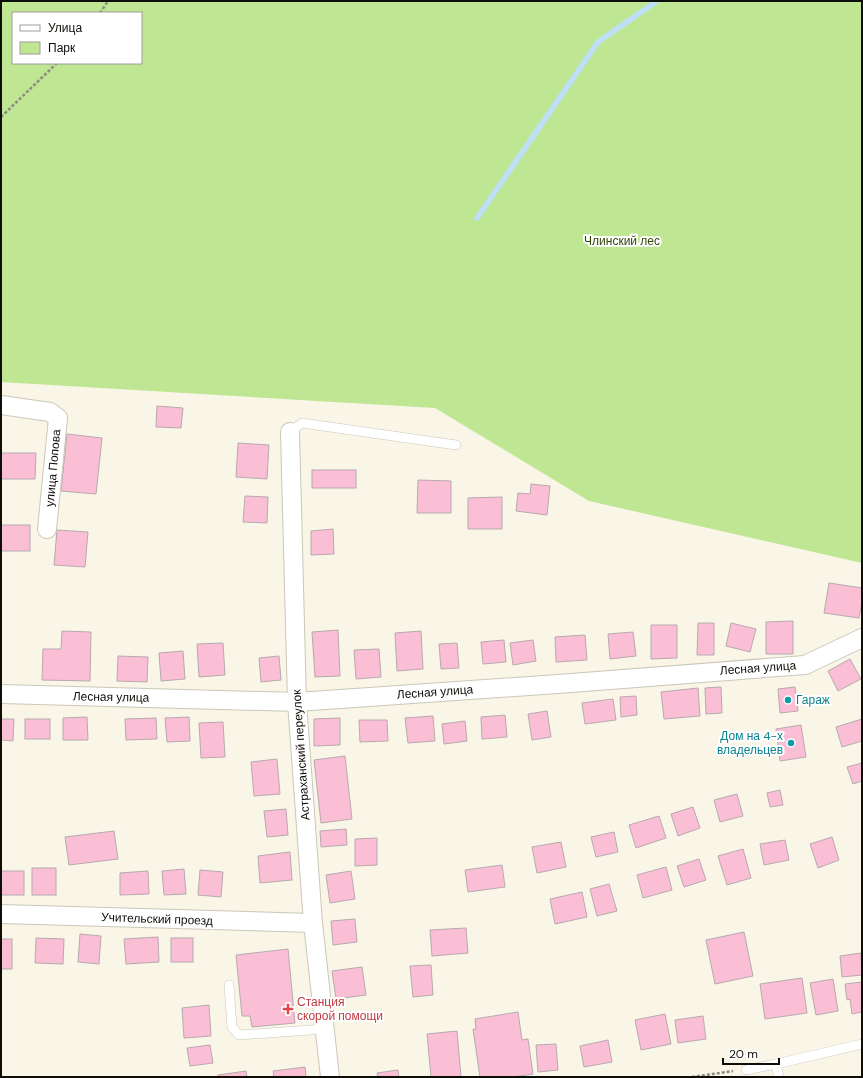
<svg xmlns="http://www.w3.org/2000/svg" width="863" height="1078" font-family="'DM Sans',sans-serif">
<style>
.green{fill:#bee693;fill-rule:evenodd}
.lines{fill:none;stroke-linecap:round;stroke-linejoin:round}
.stream{stroke:#bddff7;stroke-width:5.5}
.building{fill:#fabfd5;stroke:#b8a9ae}
.service-casing{stroke:#cbc7b9;stroke-width:10}
.minor-casing{stroke:#cbc7b9;stroke-width:20}
.path{stroke:#8d8b81;stroke-width:2.5;stroke-dasharray:3 2;stroke-linecap:butt}
.service{stroke:#fff;stroke-width:9}
.minor{stroke:#fff;stroke-width:18}
.culture-dot{fill:#0f9aa8;stroke:#fff;stroke-width:1.5}
.health-dot{fill:#e0444e;stroke:#fff;stroke-width:1.5}
.labels{text-anchor:middle;dominant-baseline:central;stroke-width:4;stroke-linejoin:round;paint-order:stroke}
.park-label{font-size:12px;fill:#2e4707;stroke:#fff}
.street-label{font-size:12px;fill:#0e0d08;stroke:#fff}
.culture-label{font-size:12px;fill:#0d838f;stroke:#fff;text-anchor:start}
.health-label{font-size:12px;fill:#be3a42;stroke:#fff;text-anchor:start}
</style>
<rect width="100%" height="100%" fill="#f9f5e7"/>
<!-- green -->
<path class="green" d="M1,1H862V563L589,501L435,408L1,382ZM13,13H141V63H13Z"/>
<g class="lines">
<!-- stream -->
<path class="stream" d="M477,218L598,42L657,1"/>
</g>
<!-- building -->
<g class="building">
<path d="M157,406L183,408L181,428L156,427Z"/>
<path d="M67,434L102,438L96,494L61,491Z"/>
<path d="M238,443L269,445L267,479L236,477Z"/>
<path d="M1,453H36L35,479H1Z"/>
<rect x="312" y="470" width="44" height="18"/>
<path d="M418,480L451,481V513H417Z"/>
<path d="M531,484L550,486L547,515L516,511L518,493L530,494Z"/>
<path d="M245,496L268,497L267,523L243,522Z"/>
<path d="M502,497V529H468V498Z"/>
<rect x="1" y="525" width="29" height="26"/>
<path d="M333,529L334,554L311,555V531Z"/>
<path d="M57,530L88,532L85,567L54,565Z"/>
<path d="M829,583L862,588V602L859,618L824,613Z"/>
<path d="M793,621V654H766V622Z"/>
<path d="M698,623H714V655H697Z"/>
<path d="M731,623L756,629L750,652L726,646Z"/>
<path d="M651,625H677V658L651,659Z"/>
<path d="M338,630L340,676L315,677L312,632Z"/>
<path d="M62,631L91,632L90,681L42,680L43,649H61Z"/>
<path d="M421,631L423,669L397,671L395,633Z"/>
<path d="M633,632L636,656L610,659L608,634Z"/>
<path d="M585,635L587,660L556,662L555,637Z"/>
<path d="M504,640L506,662L483,664L481,642Z"/>
<path d="M533,640L536,661L513,665L510,643Z"/>
<path d="M223,643L225,675L199,677L197,644Z"/>
<path d="M457,643L459,668L441,669L439,644Z"/>
<path d="M379,649L381,677L356,679L354,650Z"/>
<path d="M183,651L185,679L161,681L159,653Z"/>
<path d="M118,656L148,657L147,682L117,681Z"/>
<path d="M279,656L281,680L261,682L259,658Z"/>
<path d="M850,659L861,679L838,691L828,671Z"/>
<path d="M721,687L722,713L706,714L705,688Z"/>
<path d="M795,687L798,711L780,713L778,689Z"/>
<path d="M698,688L700,716L664,719L661,692Z"/>
<path d="M636,696L637,715L621,717L620,697Z"/>
<path d="M613,699L616,720L585,724L582,703Z"/>
<path d="M547,711L551,737L532,740L528,714Z"/>
<path d="M505,715L507,737L482,739L481,717Z"/>
<path d="M433,716L435,741L408,743L405,718Z"/>
<path d="M87,717L88,740H63V718Z"/>
<path d="M189,717L190,741L167,742L165,718Z"/>
<path d="M156,718L157,739L126,740L125,719Z"/>
<path d="M340,718V745L314,746V719Z"/>
<path d="M1,719H14L13,741L1,740Z"/>
<rect x="25" y="719" width="25" height="20"/>
<path d="M862,719V741L842,747L836,727Z"/>
<path d="M359,720H387L388,741L360,742Z"/>
<path d="M465,721L467,741L444,744L442,724Z"/>
<path d="M223,722L225,757L201,758L199,723Z"/>
<path d="M801,725L806,757L780,761L776,729Z"/>
<path d="M345,756L352,819L321,823L314,760Z"/>
<path d="M277,759L280,794L254,796L251,762Z"/>
<path d="M862,763V781L853,784L847,767Z"/>
<path d="M780,790L783,805L770,807L767,793Z"/>
<path d="M737,794L743,816L720,822L714,800Z"/>
<path d="M693,807L700,828L678,836L671,814Z"/>
<path d="M286,809L288,835L267,837L264,811Z"/>
<path d="M659,816L666,838L636,848L629,825Z"/>
<path d="M346,829L347,845L321,847L320,831Z"/>
<path d="M114,831L118,859L69,865L65,837Z"/>
<path d="M614,832L618,852L596,857L591,837Z"/>
<path d="M832,837L839,860L818,868L810,844Z"/>
<path d="M377,838V865L355,866V839Z"/>
<path d="M785,840L789,860L764,865L760,844Z"/>
<path d="M561,842L566,867L537,873L532,847Z"/>
<path d="M743,849L751,878L727,885L718,856Z"/>
<path d="M290,852L292,880L260,883L258,856Z"/>
<path d="M699,859L706,880L684,887L677,866Z"/>
<path d="M502,865L505,887L468,892L465,870Z"/>
<path d="M666,867L672,890L643,898L637,875Z"/>
<rect x="32" y="868" width="24" height="27"/>
<path d="M184,869L186,894L164,895L162,871Z"/>
<path d="M200,870L223,872L221,897L198,895Z"/>
<rect x="1" y="871" width="23" height="24"/>
<path d="M148,871L149,894L120,895V873Z"/>
<path d="M351,871L355,899L330,903L326,875Z"/>
<path d="M609,884L617,911L597,916L590,889Z"/>
<path d="M582,892L587,917L555,924L550,899Z"/>
<path d="M355,919L357,942L333,945L331,921Z"/>
<path d="M466,928L468,953L432,956L430,930Z"/>
<path d="M744,932L753,976L715,984L706,940Z"/>
<path d="M80,934L101,936L99,964L78,962Z"/>
<path d="M158,937L159,962L126,964L124,939Z"/>
<path d="M36,938L64,939L63,964L35,963Z"/>
<rect x="171" y="938" width="22" height="24"/>
<rect x="1" y="939" width="11" height="30"/>
<path d="M288,949L295,1023L252,1027L250,1016H242L236,955Z"/>
<path d="M861,953L862,975L842,977L840,956Z"/>
<path d="M431,965L433,995L413,997L410,966Z"/>
<path d="M362,967L366,995L336,999L332,971Z"/>
<path d="M802,978L807,1013L765,1019L760,984Z"/>
<path d="M833,979L838,1011L816,1015L810,983Z"/>
<path d="M862,982V1012L852,1014L850,999L847,1000L845,984Z"/>
<path d="M209,1005L211,1036L184,1038L182,1008Z"/>
<path d="M518,1012L522,1040L528,1039L533,1074L513,1077H480L473,1029H476L475,1019Z"/>
<path d="M665,1014L671,1044L641,1050L635,1020Z"/>
<path d="M703,1016L706,1039L678,1043L675,1020Z"/>
<path d="M457,1031L461,1077H431L427,1034Z"/>
<path d="M608,1040L612,1062L584,1067L580,1046Z"/>
<path d="M556,1044L558,1070L538,1072L536,1045Z"/>
<path d="M210,1045L213,1063L190,1066L187,1048Z"/>
<path d="M305,1067L306,1077H274L273,1071Z"/>
<path d="M398,1070L399,1077H378L377,1073Z"/>
<path d="M246,1071L247,1077H218V1075Z"/>
</g>
<g class="lines">
<defs>
<g id="service">
<path d="M290,432L302,423L456,445"/>
<path d="M229,985L232,1027L239,1035L325,1029"/>
<path d="M776,1064L779,1077"/>
<path d="M746,1070L776,1064L862,1044"/>
</g>
<g id="minor">
<path d="M1,405L50,412L58,418L47,529"/>
<path d="M290,432L297,702L313,923L330,1077"/>
<path d="M1,694L297,702L558,684L805,665L862,638"/>
<path d="M1,914L313,923"/>
</g>
</defs>
<!-- service casing -->
<use href="#service" class="service-casing"/>
<!-- minor casing -->
<use href="#minor" class="minor-casing"/>
<!-- path -->
<g class="path">
<path d="M100,13L108,1"/>
<path d="M1,117L57,63"/>
<path d="M692,1077L733,1071"/>
</g>
<!-- service -->
<use href="#service" class="service"/>
<!-- minor -->
<use href="#minor" class="minor"/>
</g>
<!-- markers -->
<g class="culture-dot">
<circle cx="788" cy="700" r="4"/>
<circle cx="791" cy="743" r="4"/>
</g>
<path class="health-dot" d="M286 1003h4v4h4v4h-4v4h-4v-4h-4v-4h4z"/>
<g class="labels">
<!-- park labels -->
<g class="park-label">
<text x="622" y="241">Члинский лес</text>
</g>
<!-- street labels -->
<g class="street-label">
<text transform="translate(53 468) rotate(-85)">улица Попова</text>
<text transform="translate(758 668) rotate(-4)">Лесная улица</text>
<text transform="translate(435 692) rotate(-4)">Лесная улица</text>
<text transform="translate(111 697) rotate(1)">Лесная улица</text>
<text transform="translate(301 755) rotate(-94)">Астраханский переулок</text>
<text transform="translate(157 919) rotate(2)">Учительский проезд</text>
</g>
<!-- culture labels -->
<g class="culture-label">
<text x="796" y="700">Гараж</text>
<text x="783" y="736" text-anchor="end">Дом на 4-х<tspan x="783" dy="14">владельцев</tspan></text>
</g>
<!-- health labels -->
<g class="health-label">
<text x="297" y="1002">Станция<tspan x="297" dy="14">скорой помощи</tspan></text>
</g>
</g>
<!-- border -->
<rect width="863" height="1078" fill="none" stroke="#0e0d08" stroke-width="4"/>
<!-- legend -->
<rect x="12" y="12" width="130" height="52" fill="#ffffff" stroke="#9f9e9c"/>
<rect x="20" y="25" width="20" height="6" fill="#ffffff" stroke="#9f9e9c"/>
<text x="48" y="32" font-size="12" fill="#0e0d08">Улица</text>
<rect x="20" y="42" width="20" height="12" fill="#bee693" stroke="#9f9e9c"/>
<text x="48" y="52" font-size="12" fill="#0e0d08">Парк</text>
<!-- scale -->
<path d="M723 1058v6h56v-6" fill="none" stroke="#0e0d08" stroke-width="2"/>
<text x="729" y="1058" font-size="12" fill="#0e0d08" stroke="#ffffff" stroke-width="3" paint-order="stroke">20 m</text>
</svg>
